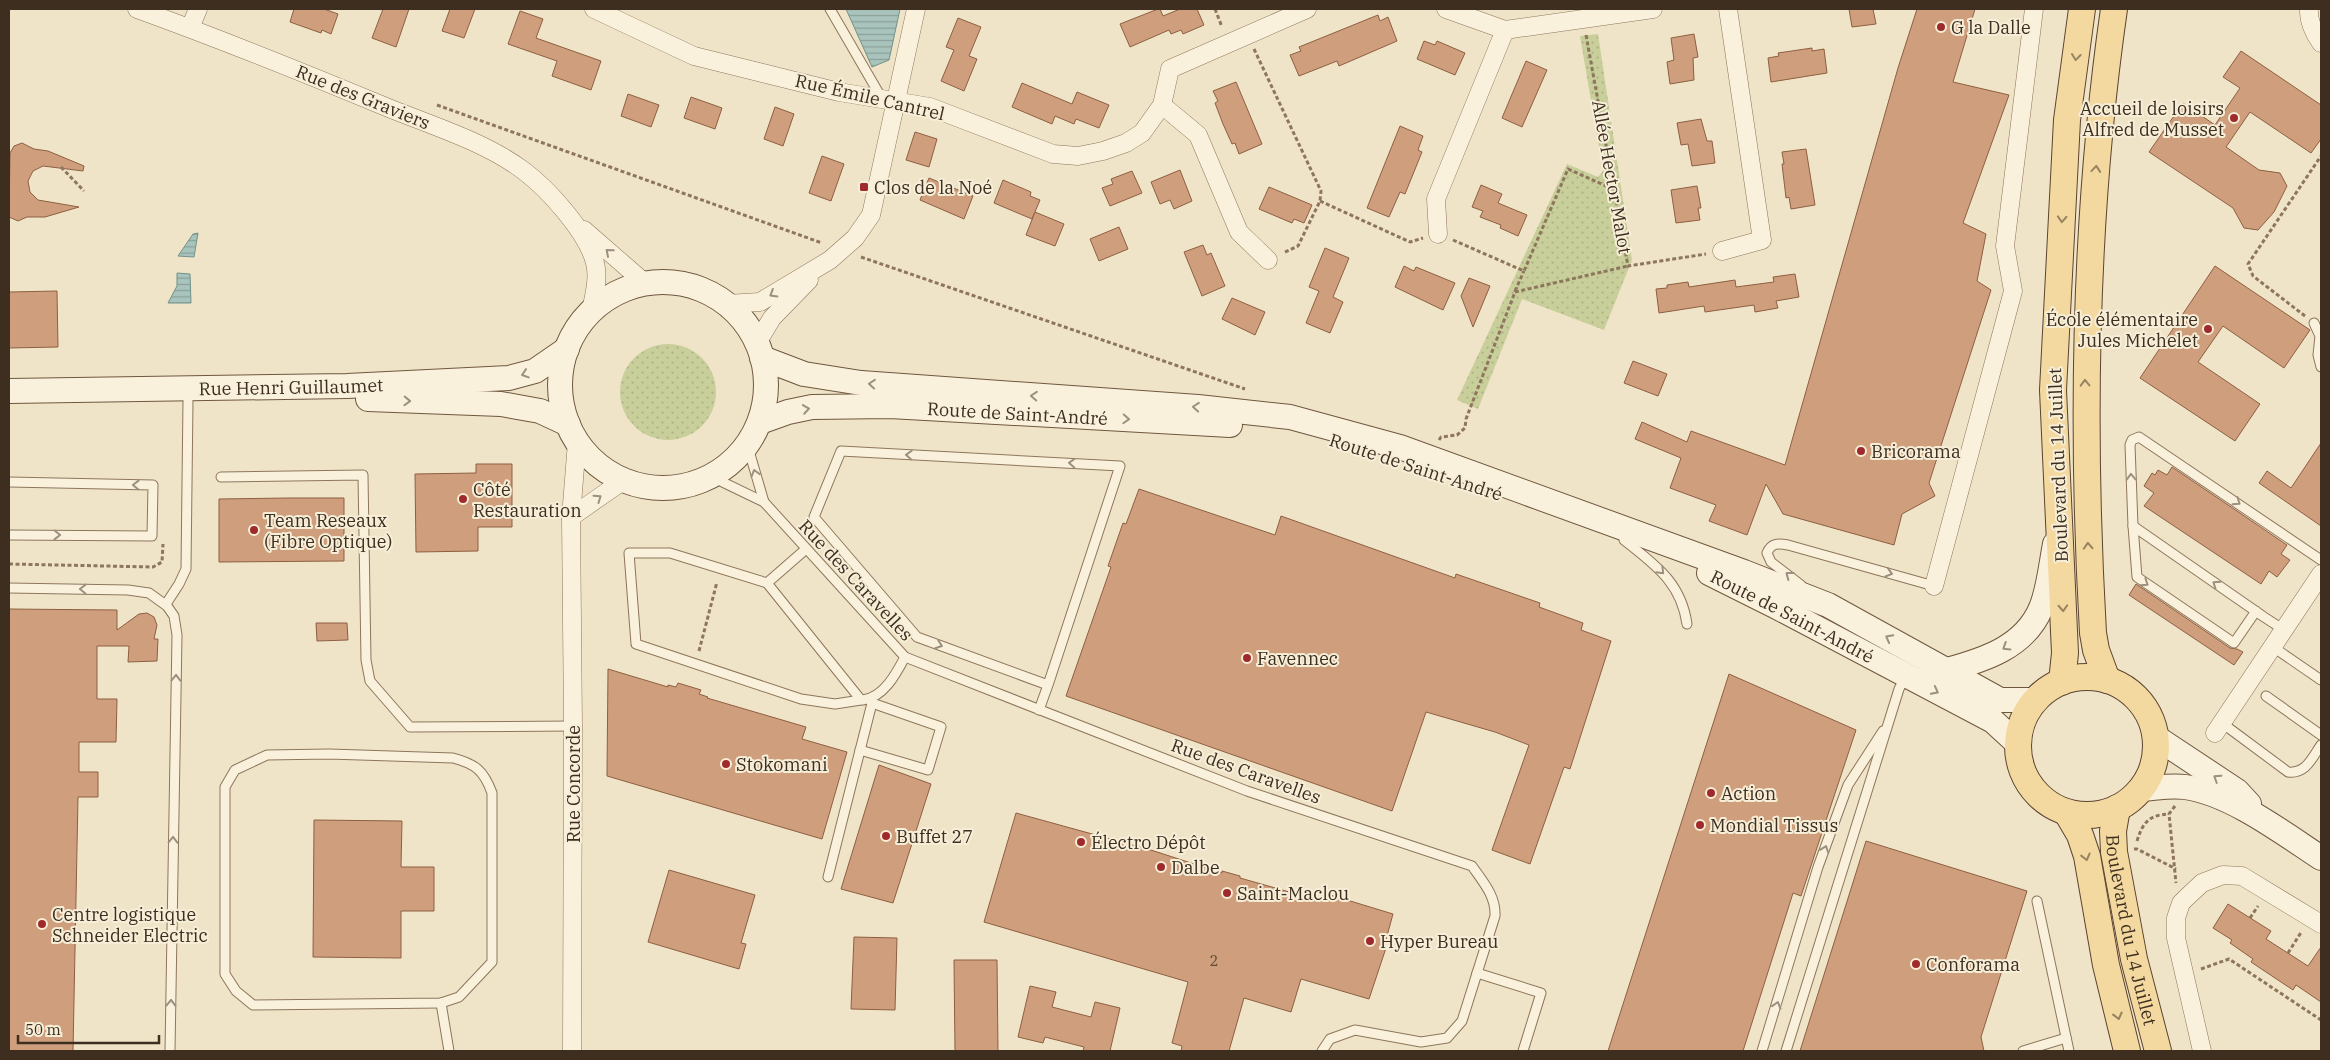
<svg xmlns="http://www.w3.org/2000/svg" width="2330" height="1060" font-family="'IBM Plex Serif',serif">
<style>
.grass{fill:url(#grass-dots)}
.water{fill:url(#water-rules);stroke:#6f938a}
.building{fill:#cf9f7d;stroke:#8d5f41}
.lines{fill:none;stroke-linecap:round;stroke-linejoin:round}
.service-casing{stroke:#8d765c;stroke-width:11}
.minor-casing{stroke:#8d765c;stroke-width:19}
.secondary-casing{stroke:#6f573f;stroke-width:26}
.primary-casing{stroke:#5b4430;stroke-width:28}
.path{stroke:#8d765c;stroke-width:3;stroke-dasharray:4 2.5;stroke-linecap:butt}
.service{stroke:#faf1dc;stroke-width:9}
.minor{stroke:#faf1dc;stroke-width:18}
.secondary{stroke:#faf1dc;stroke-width:24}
.primary{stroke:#f3d9a0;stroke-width:26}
.oneway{stroke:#988460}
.oneway2{stroke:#9c907e}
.poi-dot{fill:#9e2a2b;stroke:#f7eed8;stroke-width:2}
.labels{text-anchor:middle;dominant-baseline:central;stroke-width:4;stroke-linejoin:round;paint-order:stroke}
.number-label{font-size:15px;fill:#624a37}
.poi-label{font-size:18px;fill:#3d2e20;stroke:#f7eed8;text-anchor:start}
.street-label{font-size:18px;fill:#3d2e20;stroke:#f7eed8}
</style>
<defs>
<pattern id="grass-dots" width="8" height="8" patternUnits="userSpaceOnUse" patternTransform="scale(1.25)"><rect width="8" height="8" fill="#c9cf9b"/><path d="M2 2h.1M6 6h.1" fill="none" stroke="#aeb285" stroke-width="1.8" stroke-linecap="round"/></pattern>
<pattern id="water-rules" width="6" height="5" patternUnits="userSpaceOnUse" patternTransform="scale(1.25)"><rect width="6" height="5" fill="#a9c4bc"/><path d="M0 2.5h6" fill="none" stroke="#8ba098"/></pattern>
</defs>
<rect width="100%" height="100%" fill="#f0e4c8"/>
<!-- grass -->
<g class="grass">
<path d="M1598,34L1632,260L1604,330L1522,299L1478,409L1457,400L1567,164L1598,177L1603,171L1580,36Z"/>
<circle cx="668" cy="392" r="48"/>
</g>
<!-- water -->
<g class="water">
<path d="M846,9H900L889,60L872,67Z"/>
<path d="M198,233L194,257L178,256L193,234Z"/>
<path d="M177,273L190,274L191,303H168L177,286Z"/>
</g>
<!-- building -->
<g class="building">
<path d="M294,9H324L338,14L331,34L322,30L321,33L290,22Z"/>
<path d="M383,9H409L396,47L372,38Z"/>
<path d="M450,9H475L464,38L442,31Z"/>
<path d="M1158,9H1160L1163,16L1180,9H1197L1204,25L1183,34L1181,30L1171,34L1169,30L1130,47L1120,24Z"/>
<path d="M1849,9H1873L1876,24L1852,27Z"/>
<path d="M1917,9H1975L1953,82L2009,95L1963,223L1986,234L1977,281L1991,290L1929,483L1935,496L1902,514L1894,545L1783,514L1766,484L1747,535L1709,521L1716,505L1670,488L1681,458L1635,439L1642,422L1687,442L1691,431L1785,465L1898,68Z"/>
<path d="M520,11L543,19L536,38L601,61L591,90L552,76L557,61L508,44Z"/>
<path d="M1378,15L1380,21L1388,17L1397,41L1339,66L1337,61L1299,76L1290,55L1301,51L1299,47Z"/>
<path d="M958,18L981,27L969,56L977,59L964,91L941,81L954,50L946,47Z"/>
<path d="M1694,34L1698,57L1693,58L1694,80L1670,84L1667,62L1674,60L1671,38Z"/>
<path d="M1424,41L1435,45L1437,41L1465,53L1455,75L1417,59Z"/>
<path d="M1812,48V51L1824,49L1827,73L1771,82L1768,58L1779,56L1778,53Z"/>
<path d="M2241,51L2321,105V139L2311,153L2250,112L2226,147L2259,170L2280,173L2287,186L2274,212L2258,230L2244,228L2233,208L2149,152L2183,103L2215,125L2240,88L2223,77Z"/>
<path d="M1526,61L1547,70L1522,127L1502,118Z"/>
<path d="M1236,82L1262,144L1239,154L1235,143L1232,144L1223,124L1215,103L1218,101L1213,91Z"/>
<path d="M1022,83L1072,104L1077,92L1109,105L1099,128L1076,119L1074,124L1055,116L1052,124L1012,107Z"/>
<path d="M628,94L659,105L651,127L621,116Z"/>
<path d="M691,97L722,108L715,129L684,118Z"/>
<path d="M775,107L794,114L783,146L764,139Z"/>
<path d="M1701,119L1707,141H1712L1715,163L1692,166L1688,144L1681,145L1677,123Z"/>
<path d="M1400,126L1423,136L1418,150L1422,152L1405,194L1400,192L1389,217L1367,208Z"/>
<path d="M915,132L937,139L929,167L906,160Z"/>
<path d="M22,143L34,149L48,151L84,166L83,171L43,166L33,171L28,181L30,192L38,200L79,207L45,217H27L18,221L9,217L10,153L14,146Z"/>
<path d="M1806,149L1815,205L1791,209L1789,197L1786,198L1782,164H1784L1782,152Z"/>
<path d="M822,156L844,164L831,201L809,193Z"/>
<path d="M1180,170L1192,201L1174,209L1170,200L1160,204L1151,182Z"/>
<path d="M1132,171L1142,193L1110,206L1102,188L1113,184L1111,179Z"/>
<path d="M929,178L973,196L964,219L920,200Z"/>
<path d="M1003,180L1031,192L1030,196L1040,200L1032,219L994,203Z"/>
<path d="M1481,185L1502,194L1498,203L1527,215L1518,236L1500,228L1501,225L1480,217L1483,211L1472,207Z"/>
<path d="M1697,186L1701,208H1698L1700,220L1676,223L1671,190Z"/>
<path d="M1269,187L1312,205L1304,223L1294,219L1292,223L1259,209Z"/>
<path d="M1035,212L1064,224L1055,246L1026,235Z"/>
<path d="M1119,227L1128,249L1099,261L1090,239Z"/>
<path d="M1203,245L1207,255L1211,253L1225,286L1202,296L1184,252Z"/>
<path d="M1325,248L1349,258L1333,297L1343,302L1330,333L1306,323L1319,291L1309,287Z"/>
<path d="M1404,266L1414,271L1416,267L1455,283L1443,310L1395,287Z"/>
<path d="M2215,266L2310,330L2284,368L2223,326L2198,362L2260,404L2235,441L2140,378Z"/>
<path d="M1795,274L1799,297L1776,301L1778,308L1755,312L1754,305L1705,312L1704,306L1659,313L1656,289L1667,288V285L1688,282L1689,287L1735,280L1736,287L1774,282L1773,277Z"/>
<path d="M1469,278L1490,286L1473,327L1461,296Z"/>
<path d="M57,291L58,347L9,348V292Z"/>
<path d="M1232,298L1265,312L1255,335L1222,319Z"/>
<path d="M1633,361L1667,374L1658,396L1624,383Z"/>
<path d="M2321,443V526L2259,483L2267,471L2291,488Z"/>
<path d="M476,464H512V527H478V551L416,552L415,474L476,473Z"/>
<path d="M2172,467L2287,545L2281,554L2290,560L2277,577L2269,571L2261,584L2144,506L2154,493L2144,486L2152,473L2155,475L2158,470L2167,475Z"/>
<path d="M1139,489L1275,535L1281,516L1455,578L1456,574L1540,603L1539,607L1583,623L1581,630L1611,641L1570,769L1564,767L1530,864L1492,850L1529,745L1495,732L1426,712L1392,811L1066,696L1111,567L1108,566L1123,523L1126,524Z"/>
<path d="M289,498H344V561L219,562V499Z"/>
<path d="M2136,584L2230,648L2237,649L2243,652L2234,665L2129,595Z"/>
<path d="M9,609L117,610V630L139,614L147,613L154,617L157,625L154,639H158L157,661L128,662L129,646H97V699H117L116,742H79V772H98V797H78L73,1051H9Z"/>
<path d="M316,623H347L348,640L317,641Z"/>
<path d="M608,669L668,687V685L676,687L678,683L701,690L699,694L708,697L707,698L806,727L802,739L847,752L822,839L607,776Z"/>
<path d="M1729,674L1856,730L1801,896L1793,893L1743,1051H1608Z"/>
<path d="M879,765L931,784L893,903L841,889Z"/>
<path d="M1016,813L1154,851L1222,873V871L1240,876V878L1321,901L1324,893L1393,914L1384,947L1386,948L1369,999L1301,979L1291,1012L1244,998L1229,1051H1181L1182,1046L1172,1043L1188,982L984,922Z"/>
<path d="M314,820L402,821L401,867H434V911H401V958L313,957Z"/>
<path d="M1866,841L2027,891L1981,1037L1984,1051H1800Z"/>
<path d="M669,870L755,895L741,943L746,944L739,969L648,942Z"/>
<path d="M2228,904L2271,931L2266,939L2308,966L2321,947V1002L2296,985L2293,990L2251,962L2253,959L2230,943L2232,940L2213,928Z"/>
<path d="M854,937L897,938L895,1010L851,1009Z"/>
<path d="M954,960H997L998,1051H955Z"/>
<path d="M1030,986L1056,992L1052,1007L1091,1017L1095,1002L1120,1008L1110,1051H1083L1084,1047L1045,1037L1043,1043L1018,1037Z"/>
</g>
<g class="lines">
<defs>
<g id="service">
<path d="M830,9L881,97"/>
<path d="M2314,323L2320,336L2318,355L2321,367"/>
<path d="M747,444L764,502"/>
<path d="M710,476L764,502L905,657L1247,791L1472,866C1483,882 1496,896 1495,916L1462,1021L1447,1038L1421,1042L1355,1030L1330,1039L1322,1051"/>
<path d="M221,477L363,475L366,660L370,681L410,727L573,726"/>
<path d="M9,482L153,485L152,536L9,535"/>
<path d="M2133,526L2130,445L2132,440L2139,437L2321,560"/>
<path d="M1624,540C1655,565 1681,582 1687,624"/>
<path d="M629,553H670L767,583L861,700L835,704L801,699L636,644Z"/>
<path d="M767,583L806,549"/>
<path d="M1801,585L1771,562L1767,553C1771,543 1778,543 1788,545L1934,586"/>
<path d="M9,588L128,590L149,593L167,606L174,616L177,635L170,1051"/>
<path d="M166,604L179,584L186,569L188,400"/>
<path d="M2256,611L2234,643L2137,577L2133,526L2264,617L2284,630"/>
<path d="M2273,647L2321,680"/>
<path d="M2266,696L2321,735"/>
<path d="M863,700C884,697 896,674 905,657"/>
<path d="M1039,710L1048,685L1120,466L841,451L814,517L917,637L1048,685"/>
<path d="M2222,723L2288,772C2306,774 2312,758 2321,745"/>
<path d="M860,750L928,770L941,727L872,703"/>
<path d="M329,754L453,758C476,764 484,771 492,793V962L459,997L441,1003L253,1005L236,991L225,974V787L235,770L267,755Z"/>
<path d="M828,877L872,703L869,699"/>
<path d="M2037,901L2069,1051"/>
<path d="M1477,973L1541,993L1523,1051"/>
<path d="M441,1003L449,1051"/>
<path d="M1762,1051L1818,867L1848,785L1883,731"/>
<path d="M1786,1051L1899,689L1906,675"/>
<path d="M2023,1051L2066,1038"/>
</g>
<g id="minor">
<path d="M137,9C223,40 307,74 391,109C434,126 487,143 524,171C548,189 588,233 595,263C599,278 594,296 591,311"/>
<path d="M594,9L694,56L839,92L930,107L1053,154L1078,156L1103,151L1126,143L1142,133L1162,105L1170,69L1307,9"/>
<path d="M1446,9L1505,30L1653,9"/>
<path d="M2309,9C2308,22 2314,33 2321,43"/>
<path d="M190,28L198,9"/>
<path d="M1162,105L1198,135L1239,232L1268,260"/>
<path d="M584,230L646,284"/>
<path d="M1438,234L1436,199L1505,30"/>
<path d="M1722,251L1762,240L1728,9"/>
<path d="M727,304L760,302L830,260L855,238L871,215L916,9"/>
<path d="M757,343L772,318L809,280"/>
<path d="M571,517L624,480"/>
<path d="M1934,586L2013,291L2005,246L2034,9"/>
<path d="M2215,733L2321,574"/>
<path d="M572,1051L573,726L571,517L577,442"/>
<path d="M2202,1051L2176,938V918L2181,903L2186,898L2202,883L2223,875L2242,876L2321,924"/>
</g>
<g id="secondary">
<circle cx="663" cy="385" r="103"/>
<path d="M762,358L804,374L861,383L1198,407L1290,417L1400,447L1744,572L1828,605L2000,700H2033"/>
<path id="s1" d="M9,391L347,386L509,378L535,371L567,349"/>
<path d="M368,399L501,404L540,411L568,424"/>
<path id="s2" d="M760,422L788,412L812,407L890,406L1230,425"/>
<path id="s3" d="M1709,573L1777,607L1993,721L2018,744"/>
<path d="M1947,670C1984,660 2025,647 2041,608C2049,589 2051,564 2055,544"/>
<path d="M2157,738L2237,791L2249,804"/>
<path d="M2142,789C2156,788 2171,785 2185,787C2230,793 2283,833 2321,858"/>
</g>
<g id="primary">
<circle cx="2087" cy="746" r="69"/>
<path d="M2107,680L2096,650L2093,633C2081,424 2084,217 2114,9"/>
<path d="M2062,682L2065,653L2053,390L2067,120L2082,9"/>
<path id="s4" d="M2117,808L2113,831L2114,852L2134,959L2158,1051"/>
<path d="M2067,813L2080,835L2087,856L2106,965L2127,1051"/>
</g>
</defs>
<!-- service casing -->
<use href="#service" class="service-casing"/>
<!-- minor casing -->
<use href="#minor" class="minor-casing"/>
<!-- secondary casing -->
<use href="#secondary" class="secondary-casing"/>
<!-- primary casing -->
<use href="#primary" class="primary-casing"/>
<!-- path -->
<g class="path">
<path d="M1215,9L1222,27"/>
<path d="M1586,35L1628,266L1706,254"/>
<path d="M1254,49L1321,191L1320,201L1298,246L1283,253"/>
<path d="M437,105L822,243"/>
<path d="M61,167L84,191"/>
<path d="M1320,201L1410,242L1423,238"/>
<path d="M1453,240L1524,271L1568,169L1613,189"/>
<path d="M861,257L1245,389"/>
<path d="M1515,291L1524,271"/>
<path d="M2305,316L2253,276L2248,264L2321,156"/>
<path d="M1439,440L1441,437L1457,435L1465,428L1466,419L1515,292L1628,266"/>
<path d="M9,564L153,567L162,562L163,544"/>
<path d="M699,651L717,582"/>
<path d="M2175,806L2169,814L2176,883"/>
<path d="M2137,841C2143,822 2149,815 2169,814"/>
<path d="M2134,849H2137L2176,869"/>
<path d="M2250,918L2258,906"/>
<path d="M2288,953L2302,931"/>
<path d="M2201,969L2229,959L2321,1020"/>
</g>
<!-- service -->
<use href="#service" class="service"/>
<!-- minor -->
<use href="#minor" class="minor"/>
<!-- secondary -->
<use href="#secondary" class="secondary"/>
<!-- primary -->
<use href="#primary" class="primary"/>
</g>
<!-- one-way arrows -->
<defs><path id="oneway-chevron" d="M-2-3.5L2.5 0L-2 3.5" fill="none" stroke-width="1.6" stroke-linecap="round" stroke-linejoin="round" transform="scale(1.25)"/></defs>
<g class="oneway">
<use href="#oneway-chevron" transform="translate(2076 57) rotate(97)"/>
<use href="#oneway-chevron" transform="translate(2096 169) rotate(-85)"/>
<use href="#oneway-chevron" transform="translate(2062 219) rotate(93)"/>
<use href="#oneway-chevron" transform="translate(2085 383) rotate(-91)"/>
<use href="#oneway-chevron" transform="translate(2088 546) rotate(-93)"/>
<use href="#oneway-chevron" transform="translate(2063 608) rotate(87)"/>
<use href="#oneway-chevron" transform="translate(2086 857) rotate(76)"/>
<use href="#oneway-chevron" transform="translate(2118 1016) rotate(76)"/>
</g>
<g class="oneway2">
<use href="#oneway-chevron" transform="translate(609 252) rotate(-139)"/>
<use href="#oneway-chevron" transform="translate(773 294) rotate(149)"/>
<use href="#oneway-chevron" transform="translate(525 374) rotate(162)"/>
<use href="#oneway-chevron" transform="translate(872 384) rotate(-175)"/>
<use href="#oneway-chevron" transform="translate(1034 396) rotate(-176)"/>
<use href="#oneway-chevron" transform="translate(407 401) rotate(2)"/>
<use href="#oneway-chevron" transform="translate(1196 407) rotate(-175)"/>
<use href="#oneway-chevron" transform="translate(806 409) rotate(-9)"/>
<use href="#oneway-chevron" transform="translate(1126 419) rotate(3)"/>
<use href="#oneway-chevron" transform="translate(909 455) rotate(-177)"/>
<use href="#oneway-chevron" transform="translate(1072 463) rotate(-177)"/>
<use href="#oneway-chevron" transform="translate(755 473) rotate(-106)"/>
<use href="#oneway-chevron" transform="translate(2131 477) rotate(-92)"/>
<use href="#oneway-chevron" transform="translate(136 485) rotate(-179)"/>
<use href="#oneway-chevron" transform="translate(598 498) rotate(-35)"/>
<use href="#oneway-chevron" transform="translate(2237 502) rotate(34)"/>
<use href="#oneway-chevron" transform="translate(57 535) rotate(1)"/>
<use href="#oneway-chevron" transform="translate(1661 571) rotate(45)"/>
<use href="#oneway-chevron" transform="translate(1889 573) rotate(16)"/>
<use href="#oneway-chevron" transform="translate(1789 575) rotate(-143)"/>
<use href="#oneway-chevron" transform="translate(2145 583) rotate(34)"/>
<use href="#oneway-chevron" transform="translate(2216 584) rotate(-145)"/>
<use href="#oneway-chevron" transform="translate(83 589) rotate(-179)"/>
<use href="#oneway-chevron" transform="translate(1889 638) rotate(-152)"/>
<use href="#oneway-chevron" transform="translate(939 645) rotate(20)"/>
<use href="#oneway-chevron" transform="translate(2006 647) rotate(148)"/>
<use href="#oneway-chevron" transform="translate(176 678) rotate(-89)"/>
<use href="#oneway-chevron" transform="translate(1935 691) rotate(28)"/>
<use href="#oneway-chevron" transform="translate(2217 778) rotate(-147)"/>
<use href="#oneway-chevron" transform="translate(173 840) rotate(-89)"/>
<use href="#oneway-chevron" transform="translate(1825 849) rotate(-70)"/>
<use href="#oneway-chevron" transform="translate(171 1003) rotate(-89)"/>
<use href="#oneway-chevron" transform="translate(1777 1005) rotate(-73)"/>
</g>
<!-- markers -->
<g class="poi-dot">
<circle cx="1941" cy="27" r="5"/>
<circle cx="2234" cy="118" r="5"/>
<rect x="859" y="182" width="10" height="10" rx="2.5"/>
<circle cx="2208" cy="329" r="5"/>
<circle cx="1861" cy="451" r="5"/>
<circle cx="463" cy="499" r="5"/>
<circle cx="254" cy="530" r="5"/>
<circle cx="1247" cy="658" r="5"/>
<circle cx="726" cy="764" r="5"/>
<circle cx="1711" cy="793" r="5"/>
<circle cx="1700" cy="825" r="5"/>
<circle cx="886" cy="836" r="5"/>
<circle cx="1081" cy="842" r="5"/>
<circle cx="1161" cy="867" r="5"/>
<circle cx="1227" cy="893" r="5"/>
<circle cx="42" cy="924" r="5"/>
<circle cx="1370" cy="941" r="5"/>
<circle cx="1916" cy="964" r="5"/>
</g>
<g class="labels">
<!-- number labels -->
<g class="number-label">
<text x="1214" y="960">2</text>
</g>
<!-- poi labels -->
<g class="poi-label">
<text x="1951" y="27">G la Dalle</text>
<text x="2224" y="108" text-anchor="end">Accueil de loisirs<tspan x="2224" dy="21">Alfred de Musset</tspan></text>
<text x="874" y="187">Clos de la Noé</text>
<text x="2198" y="319" text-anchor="end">École élémentaire<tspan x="2198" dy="21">Jules Michelet</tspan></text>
<text x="1871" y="451">Bricorama</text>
<text x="473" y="489">Côté<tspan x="473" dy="21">Restauration</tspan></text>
<text x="264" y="520">Team Reseaux<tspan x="264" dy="21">(Fibre Optique)</tspan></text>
<text x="1257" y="658">Favennec</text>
<text x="736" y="764">Stokomani</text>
<text x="1721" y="793">Action</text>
<text x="1710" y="825">Mondial Tissus</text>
<text x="896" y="836">Buffet 27</text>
<text x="1091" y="842">Électro Dépôt</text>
<text x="1171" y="867">Dalbe</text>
<text x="1237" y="893">Saint-Maclou</text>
<text x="52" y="914">Centre logistique<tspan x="52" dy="21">Schneider Electric</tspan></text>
<text x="1380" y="941">Hyper Bureau</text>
<text x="1926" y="964">Conforama</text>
</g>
<!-- street labels -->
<g class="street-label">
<text transform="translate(363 97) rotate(22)">Rue des Graviers</text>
<text transform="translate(870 97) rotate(13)">Rue Émile Cantrel</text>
<text transform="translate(1612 177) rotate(80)">Allée Hector Malot</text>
<text stroke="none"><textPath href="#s1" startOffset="282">Rue Henri Guillaumet</textPath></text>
<text stroke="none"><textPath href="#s2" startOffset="260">Route de Saint-André</textPath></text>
<text transform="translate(2058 465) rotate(-92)">Boulevard du 14 Juillet</text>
<text transform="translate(1416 467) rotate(18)">Route de Saint-André</text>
<text transform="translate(856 580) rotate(47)">Rue des Caravelles</text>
<text stroke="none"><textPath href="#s3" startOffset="94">Route de Saint-André</textPath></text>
<text transform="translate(1246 771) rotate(20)">Rue des Caravelles</text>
<text transform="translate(573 784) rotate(-90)">Rue Concorde</text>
<text stroke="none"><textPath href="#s4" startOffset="124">Boulevard du 14 Juillet</textPath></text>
</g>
</g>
<!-- border -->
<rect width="2330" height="1060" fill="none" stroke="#3d2e20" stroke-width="20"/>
<!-- scale -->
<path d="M18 1035v8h141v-8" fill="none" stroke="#3d2e20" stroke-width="2.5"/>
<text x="25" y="1035" font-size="15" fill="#3d2e20" stroke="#f7eed8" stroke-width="4" paint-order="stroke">50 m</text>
</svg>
